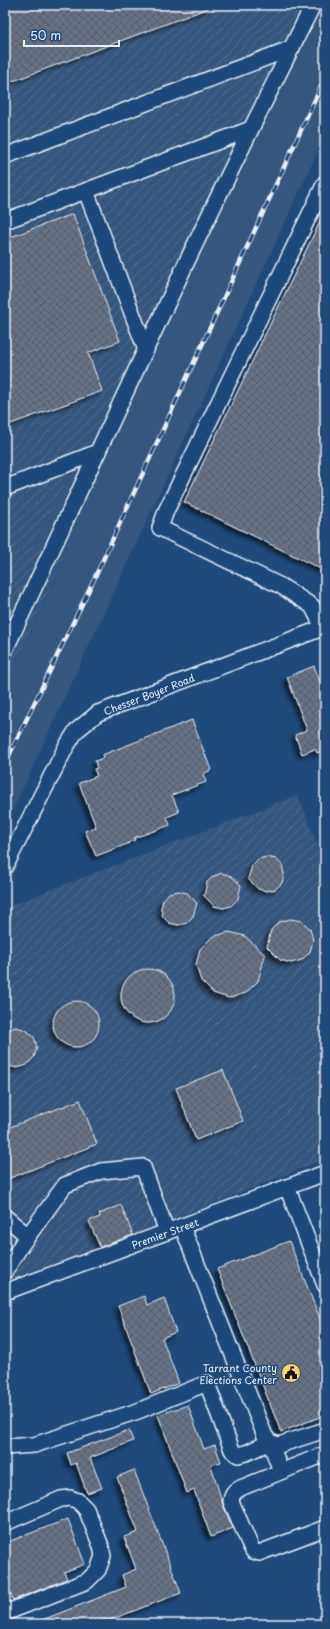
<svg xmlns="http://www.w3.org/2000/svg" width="330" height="1629" font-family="'Playpen Sans',sans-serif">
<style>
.built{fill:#34567d}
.industrial{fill:url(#industrial-furrows)}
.building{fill:url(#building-cross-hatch);stroke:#e8f1f8;filter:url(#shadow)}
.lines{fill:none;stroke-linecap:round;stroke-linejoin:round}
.minor-casing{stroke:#e8f1f8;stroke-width:18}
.minor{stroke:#1f4a7a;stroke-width:15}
.rail-casing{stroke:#e8f1f8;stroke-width:4.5}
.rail{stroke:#1f4a7a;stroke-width:3;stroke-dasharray:9;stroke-linecap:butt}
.labels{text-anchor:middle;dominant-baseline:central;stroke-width:3;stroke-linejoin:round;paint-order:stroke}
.street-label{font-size:10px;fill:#e8f1f8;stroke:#1f4a7a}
.poi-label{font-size:10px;fill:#e8f1f8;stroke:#1f4a7a;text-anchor:end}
</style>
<defs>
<pattern id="industrial-furrows" width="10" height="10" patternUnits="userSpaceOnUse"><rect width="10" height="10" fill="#34567d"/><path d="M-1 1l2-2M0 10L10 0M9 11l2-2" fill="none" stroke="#516f90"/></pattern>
<pattern id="building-cross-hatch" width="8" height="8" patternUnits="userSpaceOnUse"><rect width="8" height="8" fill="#667285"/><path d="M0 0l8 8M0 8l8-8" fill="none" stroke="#565d68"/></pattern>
<filter id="shadow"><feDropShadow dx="-3.5" dy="3.5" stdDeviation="2" flood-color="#0009"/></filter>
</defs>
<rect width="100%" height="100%" fill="#1f4a7a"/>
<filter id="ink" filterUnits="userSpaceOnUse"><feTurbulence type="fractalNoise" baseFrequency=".025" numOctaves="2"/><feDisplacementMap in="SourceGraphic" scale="8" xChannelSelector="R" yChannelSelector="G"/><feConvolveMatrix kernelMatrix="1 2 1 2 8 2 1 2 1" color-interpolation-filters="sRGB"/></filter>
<g filter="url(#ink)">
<!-- built -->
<path class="built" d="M324,5H325V136L5,827V687L65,559L33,544L313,28Z"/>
<!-- industrial -->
<g class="industrial">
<path d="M5,5H324L313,28L33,544L65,558L5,687Z"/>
<path d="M298,795L325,864V1159L5,1286V910L6,907Z"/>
</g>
<!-- building -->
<g class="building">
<path d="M5,5H213L214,6L5,84Z"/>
<path d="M325,211V571L184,502Z"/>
<path d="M73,214L120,341L88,353L102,391L5,426V239Z"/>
<path d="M314,666L325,694V750L317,753L315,749L302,754L295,735L307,730L287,677Z"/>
<path d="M192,720L211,770L203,774L206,782L172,795L179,812L167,817L170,825L134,838L135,840L130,842V843L96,856L85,831L96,827L79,783L97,776L94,769L97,768L95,761L103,758L102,755Z"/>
<path d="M267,857L276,859L282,865L284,874L282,883L276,889L267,891L258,889L248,879L252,866L258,859Z"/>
<path d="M222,873L231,876L241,885L238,899L231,906L223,908L214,906L204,896L207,882L214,876Z"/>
<path d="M178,891L187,893L197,903L193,916L187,923L178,925L169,923L163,917L161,908L163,900L169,893Z"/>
<path d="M290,919L302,921L310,929L313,940L310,952L302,960L291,963L280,960L267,947L271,930L279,922Z"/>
<path d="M229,932L245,936L265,955L258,981L246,993L229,998L213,993L201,981L196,965L200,949L212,937Z"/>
<circle cx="148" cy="996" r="27"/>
<circle cx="76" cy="1024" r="23"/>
<path d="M16,1027L26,1030L34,1037L37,1047L34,1057L27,1065L17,1068L5,1065V1031Z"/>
<path d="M223,1070L243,1121L196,1140L176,1088Z"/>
<path d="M80,1100L97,1144L5,1180V1129Z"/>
<path d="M121,1205L133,1235L100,1247L89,1221L100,1217L99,1214Z"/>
<path d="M289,1241L325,1331V1415L281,1432L217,1269Z"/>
<path d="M144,1296L147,1305L164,1298L176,1332L162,1338L179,1383L151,1394L118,1306Z"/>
<path d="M188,1405L204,1449L215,1445L221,1462L211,1465L223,1505L233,1528L211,1537L194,1490L187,1493L158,1415Z"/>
<path d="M129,1430L133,1441L90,1458L102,1488L87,1493L76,1463L71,1465L67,1453Z"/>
<path d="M134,1470L181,1593L107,1621L106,1619L92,1624H32L126,1587L122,1575L136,1569L124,1537L138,1532L117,1477Z"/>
<path d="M68,1519L85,1564L64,1572L67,1579L13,1600L5,1579V1543Z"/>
</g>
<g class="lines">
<defs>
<g id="minor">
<path d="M251,129L313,5"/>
<path d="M5,156L292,48"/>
<path d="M86,191L146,350"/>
<path d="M5,221L251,129L188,259L5,650"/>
<path d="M5,488L98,452"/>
<path d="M323,627L312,606L281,586L160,528L166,511L325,183"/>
<path d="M5,867L66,747L76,731L98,713L325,627"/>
<path d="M287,1187L325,1285"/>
<path d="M5,1217L28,1236"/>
<path d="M182,1226L265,1436L270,1442L279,1445L325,1430"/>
<path d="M5,1271L22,1244L65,1185L101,1171L143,1167L167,1232"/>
<path d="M5,1292L325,1173"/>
<path d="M5,1447L34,1445L138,1411L207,1383L232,1450L238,1455L246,1453L270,1442L281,1471"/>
<path d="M325,1454L243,1487C236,1490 232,1493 231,1501L250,1545L253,1551L259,1553L325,1528"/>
<path d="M5,1523L61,1499L70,1498L78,1501L86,1509L101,1546L103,1556L98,1570L87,1581L5,1613"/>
</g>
</defs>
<!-- minor casing -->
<use href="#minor" class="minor-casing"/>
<!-- minor -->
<use href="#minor" class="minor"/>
<defs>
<path id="rail" d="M5,764L96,575L325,78"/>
</defs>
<!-- rail casing -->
<use href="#rail" class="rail-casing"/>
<!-- rail -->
<use href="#rail" class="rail"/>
</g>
</g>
<!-- icons -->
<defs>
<symbol id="civic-disc" viewBox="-11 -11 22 22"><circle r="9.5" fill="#ffd166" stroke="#1f4a7a"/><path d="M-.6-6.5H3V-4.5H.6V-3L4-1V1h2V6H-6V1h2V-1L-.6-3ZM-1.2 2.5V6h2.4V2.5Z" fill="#111"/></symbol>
</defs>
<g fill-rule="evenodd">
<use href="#civic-disc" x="280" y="1362" width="22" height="22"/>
</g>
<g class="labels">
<!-- street labels -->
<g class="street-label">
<text transform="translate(149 694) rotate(-21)">Chesser Boyer Road</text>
<text transform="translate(165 1233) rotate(-20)">Premier Street</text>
</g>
<!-- poi labels -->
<g class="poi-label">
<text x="277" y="1367">Tarrant County<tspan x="277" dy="12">Elections Center</tspan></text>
</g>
</g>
<!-- margin -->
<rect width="330" height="1629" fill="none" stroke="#1f4a7a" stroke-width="20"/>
<rect x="10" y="10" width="310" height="1609" fill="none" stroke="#e8f1f8" stroke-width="1.5" filter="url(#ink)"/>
<!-- scale -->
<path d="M24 40v6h95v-6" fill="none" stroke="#e8f1f8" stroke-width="2"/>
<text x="30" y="40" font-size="12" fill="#e8f1f8" stroke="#1f4a7a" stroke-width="3" paint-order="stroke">50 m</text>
</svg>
